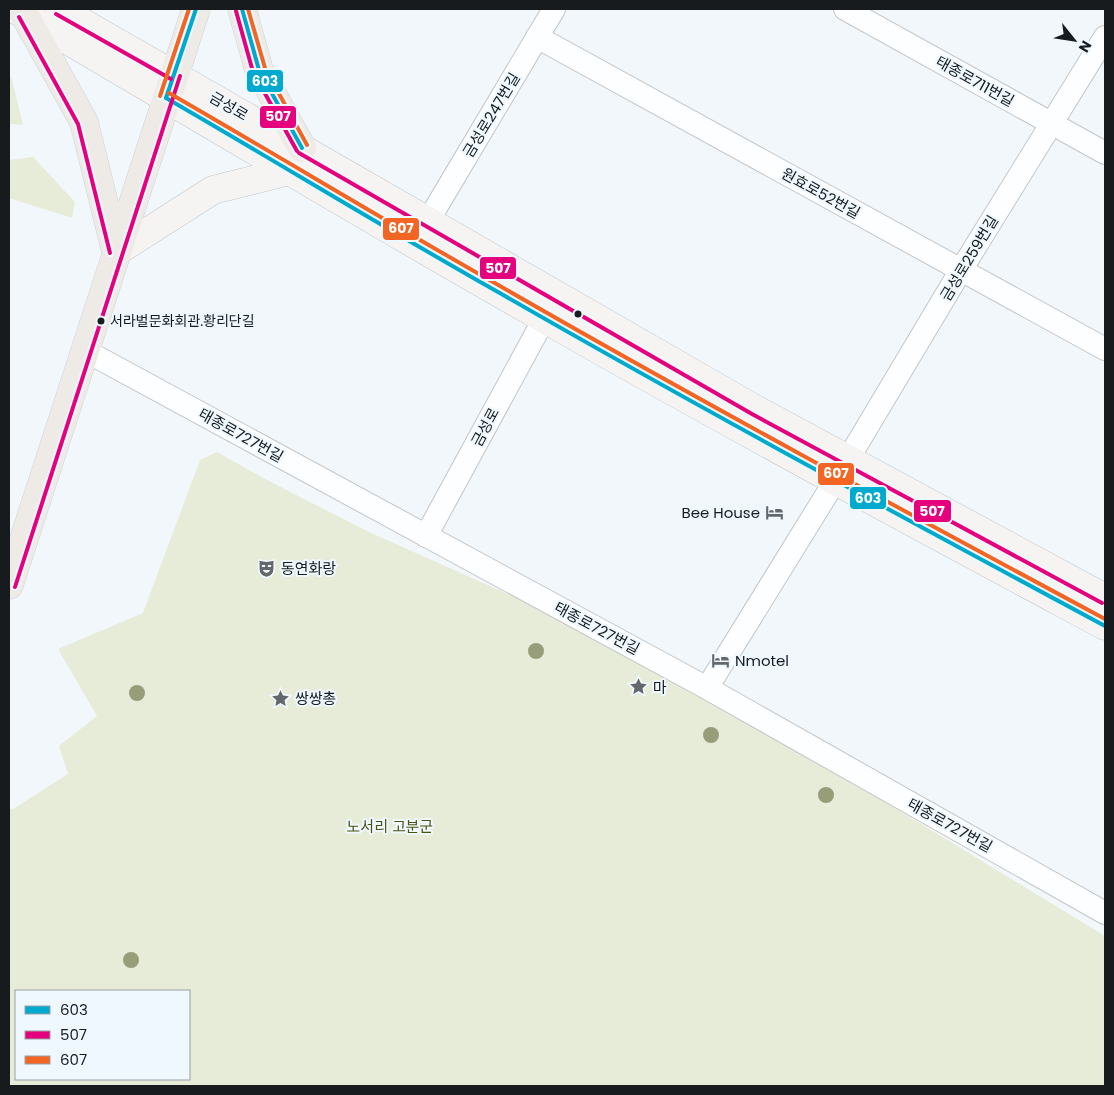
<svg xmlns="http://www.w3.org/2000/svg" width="1114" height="1095" font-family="Poppins,'Noto Sans KR',sans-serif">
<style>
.green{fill:#e6ecd7;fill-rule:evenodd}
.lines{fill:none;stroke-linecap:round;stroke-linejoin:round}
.street-casing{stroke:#c2c6c9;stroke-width:24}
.secondary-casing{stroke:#c2c6c9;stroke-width:29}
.primary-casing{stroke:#d0d3d6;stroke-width:29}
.street{stroke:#fdfeff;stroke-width:22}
.secondary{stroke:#f5f4f2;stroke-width:28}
.primary{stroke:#eeebe6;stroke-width:28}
.bus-1-casing{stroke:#eff8ff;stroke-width:8}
.bus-2-casing{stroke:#eff8ff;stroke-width:8}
.bus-3-casing{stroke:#eff8ff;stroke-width:8}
.bus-1{stroke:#00a9ce;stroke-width:4}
.bus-2{stroke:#e5007d;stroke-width:4}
.bus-3{stroke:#f26522;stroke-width:4}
.tree{fill:#989d79}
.bus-dot{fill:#171b1e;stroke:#eff8ff;stroke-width:2}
.labels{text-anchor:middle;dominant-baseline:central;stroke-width:4;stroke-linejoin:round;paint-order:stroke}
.bus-label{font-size:14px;fill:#171b1e;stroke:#eff8ff;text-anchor:start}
.street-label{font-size:15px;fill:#171b1e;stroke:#eff8ff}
.poi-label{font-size:15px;fill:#171b1e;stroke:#eff8ff;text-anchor:start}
.park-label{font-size:15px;fill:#4e540d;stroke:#eff8ff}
.line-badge{stroke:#eff8ff;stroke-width:2}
.badge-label{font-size:14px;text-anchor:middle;font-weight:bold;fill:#fff}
</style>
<rect width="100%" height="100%" fill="#f2f7fc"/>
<!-- green -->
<g class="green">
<path d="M9,74L12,80L23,125L10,124Z"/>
<path d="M33,157L75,202L72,218L9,198V160Z"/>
<path d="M217,452L265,479L369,532L573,623L852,782L1105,936V1086H9V809H13L68,774L59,746L97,716L58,649L143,613L200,460ZM16,991H189V1079H16Z"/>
</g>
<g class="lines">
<defs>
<g id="street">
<path d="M845,9L1105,153"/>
<path d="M537,37L1105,349"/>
<path d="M428,221L554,9"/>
<path d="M84,350L707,688L1105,913"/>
<path d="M426,536L544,319"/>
<path d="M707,688L835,481L961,270L1105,37"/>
</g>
<g id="secondary">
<path d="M59,9L755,409L1105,598"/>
<path d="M16,10C192,113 366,218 543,318C728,424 917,525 1105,626"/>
<path d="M116,252L213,190L289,171"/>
</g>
<g id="primary">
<path d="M242,9L259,70L302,148"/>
<path d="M24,14L84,122L116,252"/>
<path d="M9,585L196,9"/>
</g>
</defs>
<!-- street casing -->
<use href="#street" class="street-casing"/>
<!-- secondary casing -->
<use href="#secondary" class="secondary-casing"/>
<!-- primary casing -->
<use href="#primary" class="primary-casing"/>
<!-- street -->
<use href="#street" class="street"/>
<!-- secondary -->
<use href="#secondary" class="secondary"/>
<!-- primary -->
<use href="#primary" class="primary"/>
<defs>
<g id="bus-1">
<path d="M242,9L259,70L302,148"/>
<path d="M166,98C277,162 386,229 498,292C698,407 902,517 1105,626"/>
<path d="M166,98L196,9"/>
</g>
<g id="bus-2">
<path d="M236,11L253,72L297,151"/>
<path d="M56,14L171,79"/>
<path d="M19,17L78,124L110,253"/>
<path d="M299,153L752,414L1102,603"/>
<path d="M15,587L180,76"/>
</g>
<g id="bus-3">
<path d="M248,9L265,68L307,145"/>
<path d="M169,93C280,157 389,223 500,286C700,401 902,510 1105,619"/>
<path d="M160,96L189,9"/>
</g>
</defs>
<!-- bus-1 casing -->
<use href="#bus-1" class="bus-1-casing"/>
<!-- bus-2 casing -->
<use href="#bus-2" class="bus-2-casing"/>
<!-- bus-3 casing -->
<use href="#bus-3" class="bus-3-casing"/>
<!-- bus-1 -->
<use href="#bus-1" class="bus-1"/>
<!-- bus-2 -->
<use href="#bus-2" class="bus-2"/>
<!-- bus-3 -->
<use href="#bus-3" class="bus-3"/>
</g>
<!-- trees -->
<g class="tree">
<circle cx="536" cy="651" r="8"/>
<circle cx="137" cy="693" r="8"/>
<circle cx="711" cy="735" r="8"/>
<circle cx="826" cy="795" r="8"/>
<circle cx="131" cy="960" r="8"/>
</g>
<!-- icons -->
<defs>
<symbol id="hotel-bare" viewBox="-9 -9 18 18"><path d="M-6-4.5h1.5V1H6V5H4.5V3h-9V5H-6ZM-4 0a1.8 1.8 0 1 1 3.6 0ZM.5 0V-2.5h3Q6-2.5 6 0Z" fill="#64686c" stroke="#eff8ff" stroke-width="2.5" paint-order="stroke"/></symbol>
<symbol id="theatre-bare" viewBox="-9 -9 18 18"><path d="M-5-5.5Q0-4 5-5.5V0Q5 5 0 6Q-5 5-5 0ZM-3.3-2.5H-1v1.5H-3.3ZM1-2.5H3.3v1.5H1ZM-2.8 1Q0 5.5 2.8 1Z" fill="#64686c" stroke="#eff8ff" stroke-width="2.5" paint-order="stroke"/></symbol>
<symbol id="sight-bare" viewBox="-9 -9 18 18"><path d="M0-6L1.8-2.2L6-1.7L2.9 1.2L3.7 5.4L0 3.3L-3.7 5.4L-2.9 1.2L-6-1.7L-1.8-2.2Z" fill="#64686c" stroke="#eff8ff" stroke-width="2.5" paint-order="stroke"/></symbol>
</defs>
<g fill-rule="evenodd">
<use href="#hotel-bare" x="762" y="500" width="25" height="25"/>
<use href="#theatre-bare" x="254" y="556" width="25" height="25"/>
<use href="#hotel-bare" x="708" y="648" width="25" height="25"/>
<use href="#sight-bare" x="626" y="674" width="25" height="25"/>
<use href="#sight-bare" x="268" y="686" width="25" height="25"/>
</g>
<!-- markers -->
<g class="bus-dot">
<circle cx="578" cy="314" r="4.5"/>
<circle cx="101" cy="321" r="4.5"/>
</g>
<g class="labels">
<!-- bus labels -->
<g class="bus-label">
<text x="110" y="321">서라벌문화회관.황리단길</text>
</g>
<!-- street labels -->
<g class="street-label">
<text transform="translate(975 81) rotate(29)">태종로711번길</text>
<text transform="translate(229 106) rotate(30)">금성로</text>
<text transform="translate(491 115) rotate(-59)">금성로247번길</text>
<text transform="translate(821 193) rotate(29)">원효로52번길</text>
<text transform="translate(969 258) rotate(-59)">금성로259번길</text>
<text transform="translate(485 427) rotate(-62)">금성로</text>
<text transform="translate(241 435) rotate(29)">태종로727번길</text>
<text transform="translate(597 628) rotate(28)">태종로727번길</text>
<text transform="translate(950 825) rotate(29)">태종로727번길</text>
</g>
<!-- poi labels -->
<g class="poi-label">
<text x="760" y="512" text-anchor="end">Bee House</text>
<text x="281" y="568">동연화랑</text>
<text x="735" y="660">Nmotel</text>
<text x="653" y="687">마</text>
<text x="295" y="698">쌍쌍총</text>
</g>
<!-- park labels -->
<g class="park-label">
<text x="390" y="826">노서리 고분군</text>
</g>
</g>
<g class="line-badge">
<rect x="246" y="69" width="38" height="24" rx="5" fill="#00a9ce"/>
<rect x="259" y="105" width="38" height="24" rx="5" fill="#e5007d"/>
<rect x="382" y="217" width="38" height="24" rx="5" fill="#f26522"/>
<rect x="479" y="256" width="38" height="24" rx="5" fill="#e5007d"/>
<rect x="817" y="462" width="38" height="24" rx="5" fill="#f26522"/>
<rect x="849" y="486" width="38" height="24" rx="5" fill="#00a9ce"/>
<rect x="913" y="499" width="39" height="24" rx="5" fill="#e5007d"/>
</g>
<g class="badge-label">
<text x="265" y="86">603</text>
<text x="278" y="121">507</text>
<text x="401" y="233">607</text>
<text x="498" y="273">507</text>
<text x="836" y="478">607</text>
<text x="868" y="503">603</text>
<text x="932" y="516">507</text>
</g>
<!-- border -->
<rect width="1114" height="1095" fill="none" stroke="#171b1e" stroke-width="20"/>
<!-- legend -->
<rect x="15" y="990" width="175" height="90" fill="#eff8ff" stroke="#99a0a5"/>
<rect x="25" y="1006" width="25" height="8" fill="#00a9ce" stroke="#99a0a5"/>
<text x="60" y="1015" font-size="15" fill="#171b1e">603</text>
<rect x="25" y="1031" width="25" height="8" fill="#e5007d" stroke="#99a0a5"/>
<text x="60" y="1040" font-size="15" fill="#171b1e">507</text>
<rect x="25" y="1056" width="25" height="8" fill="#f26522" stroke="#99a0a5"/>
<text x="60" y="1065" font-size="15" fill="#171b1e">607</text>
<!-- north arrow -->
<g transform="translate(1074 40) rotate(120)" stroke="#eff8ff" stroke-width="4" paint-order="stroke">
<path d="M0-4L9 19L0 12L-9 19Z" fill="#171b1e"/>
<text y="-8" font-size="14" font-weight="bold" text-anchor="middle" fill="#171b1e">N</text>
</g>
</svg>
